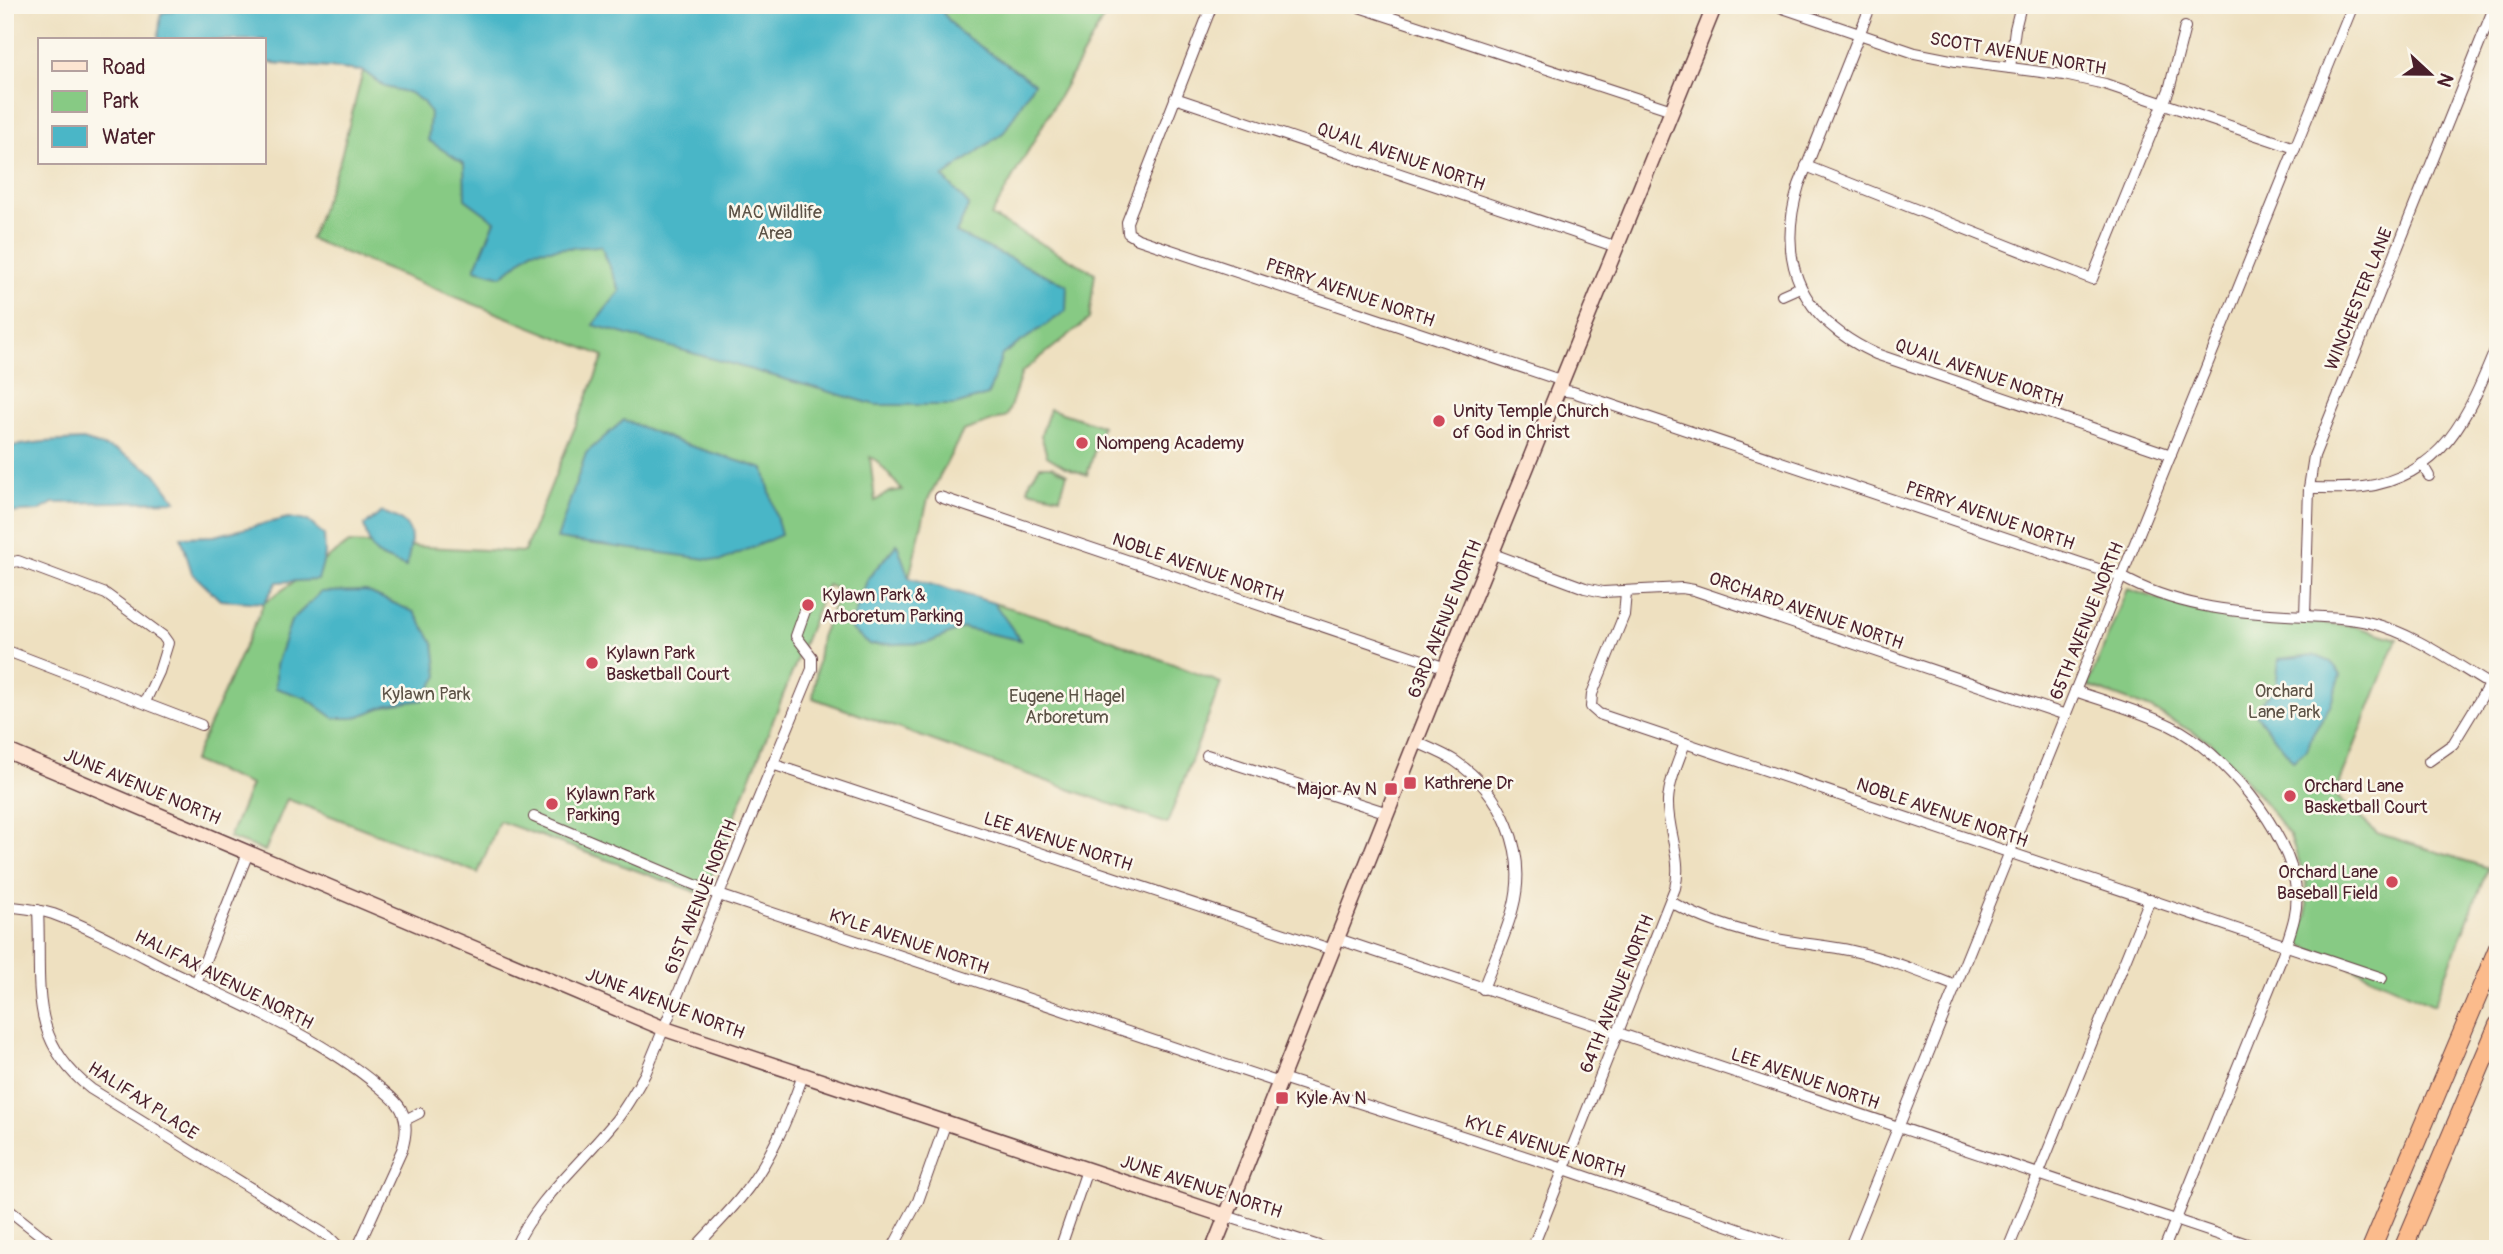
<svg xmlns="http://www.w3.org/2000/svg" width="2503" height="1254" font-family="Pangolin,sans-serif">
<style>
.green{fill:#87ca84;stroke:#687458;stroke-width:2;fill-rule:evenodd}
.water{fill:#4ab6c7;stroke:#4a6a79;stroke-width:2}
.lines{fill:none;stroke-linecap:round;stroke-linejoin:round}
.street-casing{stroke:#633c41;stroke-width:12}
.secondary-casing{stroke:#633c41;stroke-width:17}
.highway-casing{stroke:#633c41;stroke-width:20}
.street{stroke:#fff;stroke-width:10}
.secondary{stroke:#fde4d1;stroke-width:14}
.highway{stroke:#fbbb8c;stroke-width:18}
.poi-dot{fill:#d1495b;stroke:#fbf7ec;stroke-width:2.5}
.labels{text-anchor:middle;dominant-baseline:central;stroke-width:5;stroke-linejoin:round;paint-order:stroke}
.street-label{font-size:18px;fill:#4a1f2b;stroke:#fbf7ec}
.park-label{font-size:18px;fill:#5c5246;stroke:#fbf7ec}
.poi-label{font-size:18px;fill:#4a1f2b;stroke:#fbf7ec;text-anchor:start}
</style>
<rect width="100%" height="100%" fill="#fbf7ec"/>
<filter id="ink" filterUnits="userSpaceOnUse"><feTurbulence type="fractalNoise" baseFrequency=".0143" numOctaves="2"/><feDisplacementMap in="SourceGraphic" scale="14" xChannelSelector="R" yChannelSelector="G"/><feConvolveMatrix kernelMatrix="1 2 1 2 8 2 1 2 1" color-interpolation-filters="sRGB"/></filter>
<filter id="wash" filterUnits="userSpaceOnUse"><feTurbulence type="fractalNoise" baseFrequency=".00686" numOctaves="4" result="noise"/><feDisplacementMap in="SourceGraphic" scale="28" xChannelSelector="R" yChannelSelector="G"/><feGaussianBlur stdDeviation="1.57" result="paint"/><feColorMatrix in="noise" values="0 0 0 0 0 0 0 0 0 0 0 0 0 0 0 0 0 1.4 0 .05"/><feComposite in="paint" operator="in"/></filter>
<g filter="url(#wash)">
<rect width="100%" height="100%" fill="#eee0c0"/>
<!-- green -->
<g class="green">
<path d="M199,5H345L371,9L376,5H1111L991,216L1095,273L1089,319L1022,372L1007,416L963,431L928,499L909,578L1092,632L1221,683L1167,824L813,698L821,637L840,590L827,585L712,874V883L702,894L499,821L478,873L287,799L265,851L229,838L251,785L193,761L264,603L349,543L524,552L604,356L310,239L340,160L363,71L264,62V40H158ZM870,457L877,461L902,490L889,492L875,501Z"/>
<path d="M1050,409L1102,426L1087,475L1065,467L1047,456L1041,435Z"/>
<path d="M1040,466H1052L1067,474L1060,497L1028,490L1031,479Z"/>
<path d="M2127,589L2208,614L2354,626L2397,639L2335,795L2377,833L2488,868L2434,1005L2297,943L2307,915V884L2290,836L2254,789L2209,741L2151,709L2088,686Z"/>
</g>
<!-- water -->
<g class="water">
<path d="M198,5H346L371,9L376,5H939L938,7L958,31L1034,83L1004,132L943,177L969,205L956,233L1067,285L1066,311L1002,355L988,395L955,405H876L593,325L620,291L601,246L533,250L502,276L475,269L495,221L465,199L464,164L428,140L430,113L423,102L410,93L385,87L363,71L264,62V40H158L161,13Z"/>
<path d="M624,420L681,443L764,469L781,535L721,561L557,539L586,453Z"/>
<path d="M83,440L118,451L155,473L176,501L53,503L39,511L5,513V447L43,442Z"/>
<path d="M382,512C416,524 414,534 406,567C377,554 373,560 364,526Z"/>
<path d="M288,518L308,521L324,535L325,555L318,580L277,582L264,603L220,600L192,573L181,537L214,536Z"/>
<path d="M897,544L909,578L994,603L1020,640L963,628L928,643L870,645L850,628L868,578Z"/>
<path d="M366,591L414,612L434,643L438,676L423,700L388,705L354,718H334L306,698L276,688V665L291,621L321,592Z"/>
<path d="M2314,655L2331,662L2341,675L2330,706L2313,733L2307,750L2293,761L2253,710L2276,688L2279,659Z"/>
</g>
</g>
<g filter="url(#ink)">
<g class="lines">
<defs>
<g id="street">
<path d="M1212,5L1127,222L1128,233L1138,239L1563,381"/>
<path d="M1353,5L1672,110"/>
<path d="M1774,5L1915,53L1956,61L2064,75L2105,84L2295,148"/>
<path d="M1871,5L1799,185C1775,263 1802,320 1876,354L2171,455"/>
<path d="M2010,68L2015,29L2021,5"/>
<path d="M1175,98L1617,247"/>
<path d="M1806,166L2092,279L2169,90L2185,27"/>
<path d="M1782,295L1800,287"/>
<path d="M1559,390L1573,392L2122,577C2171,605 2231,612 2286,615C2315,617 2343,616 2371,623C2413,633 2452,662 2489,684"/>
<path d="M2422,464L2429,476"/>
<path d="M2309,488C2327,488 2345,489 2363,487C2446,476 2470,411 2498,343"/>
<path d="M940,497L1446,668"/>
<path d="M1493,554L1585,588L1603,592L1682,588L1694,590L2066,715"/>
<path d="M5,569L9,563L18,561L106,594L163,636L168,643L159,672L145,702"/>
<path d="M1626,592L1624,615L1592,694L1591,707L1599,714L2382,978"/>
<path d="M2305,616L2309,488L2314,456L2495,5"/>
<path d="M5,650L201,725"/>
<path d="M2075,691C2107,702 2140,711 2171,726C2221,750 2291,832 2296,890C2299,913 2289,935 2282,957L2164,1249"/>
<path d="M1416,742C1429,748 1443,753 1455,761C1502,793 1528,851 1513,908C1506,935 1493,962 1483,989"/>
<path d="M1207,755L1388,813"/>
<path d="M2429,761L2453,744L2498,670"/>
<path d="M772,764L1333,950"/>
<path d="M534,817L719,895L1280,1083"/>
<path d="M1671,902C1701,919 1739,931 1773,938C1799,944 1827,945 1853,951C1889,959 1922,973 1956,986"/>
<path d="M5,906C21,908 37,909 53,914C94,929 134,952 173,972C242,1005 320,1037 378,1086C386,1093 396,1100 401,1109C408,1123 406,1136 402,1150L357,1249"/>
<path d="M38,910C42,983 26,1038 91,1089L328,1236L341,1249"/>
<path d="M1338,939L2262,1249"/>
<path d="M196,983L248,853"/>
<path d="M1282,1078L1564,1169L1796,1249"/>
<path d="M405,1120L419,1113"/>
<path d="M5,1207L58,1249"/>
<path d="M1226,1216L1328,1249"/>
<path d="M514,1249C538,1197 581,1164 616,1120C627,1106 636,1090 645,1074L812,669V657L796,636L806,608"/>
<path d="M694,1249C710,1231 727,1215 742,1196C771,1160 788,1118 803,1075"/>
<path d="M892,1249L918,1201L946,1122"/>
<path d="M1060,1249L1087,1170"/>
<path d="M1532,1249L1675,888C1683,858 1667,832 1668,801C1669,782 1678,762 1685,743"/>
<path d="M1849,1249L2353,5"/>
<path d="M2008,1249L2150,899"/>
</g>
<g id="secondary">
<path d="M5,750L665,1029L1226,1216"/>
<path d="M1213,1249L1453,648L1715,5"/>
</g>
<g id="highway">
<path d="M2371,1249L2498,948"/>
<path d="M2403,1249L2498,1025"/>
</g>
</defs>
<!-- street casing -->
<use href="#street" class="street-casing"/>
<!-- secondary casing -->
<use href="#secondary" class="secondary-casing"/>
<!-- highway casing -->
<use href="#highway" class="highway-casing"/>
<!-- street -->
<use href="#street" class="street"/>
<!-- secondary -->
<use href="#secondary" class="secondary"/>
<!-- highway -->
<use href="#highway" class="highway"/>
</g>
</g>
<!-- markers -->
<g class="poi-dot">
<circle cx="1439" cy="421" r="7"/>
<circle cx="1082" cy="443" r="7"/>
<circle cx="808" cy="605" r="7"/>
<circle cx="592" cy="663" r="7"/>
<rect x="1403" y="776" width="14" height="14" rx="3.5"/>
<rect x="1384" y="782" width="14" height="14" rx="3.5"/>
<circle cx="2290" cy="796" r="7"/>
<circle cx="552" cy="804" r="7"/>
<circle cx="2392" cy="882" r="7"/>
<rect x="1275" y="1091" width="14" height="14" rx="3.5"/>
</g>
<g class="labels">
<!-- street labels -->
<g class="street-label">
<text transform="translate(2018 54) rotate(10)">SCOTT AVENUE NORTH</text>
<text transform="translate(1401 157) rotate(19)">QUAIL AVENUE NORTH</text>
<text transform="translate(1350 293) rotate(19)">PERRY AVENUE NORTH</text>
<text transform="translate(2359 299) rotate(-68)">WINCHESTER LANE</text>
<text transform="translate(1979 373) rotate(19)">QUAIL AVENUE NORTH</text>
<text transform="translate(1990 516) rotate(19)">PERRY AVENUE NORTH</text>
<text transform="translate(1198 568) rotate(19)">NOBLE AVENUE NORTH</text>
<text transform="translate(1806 611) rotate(19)">ORCHARD AVENUE NORTH</text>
<text transform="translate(1445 619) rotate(-68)">63RD AVENUE NORTH</text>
<text transform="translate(2087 621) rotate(-68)">65TH AVENUE NORTH</text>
<text transform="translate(142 787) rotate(23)">JUNE AVENUE NORTH</text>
<text transform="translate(1942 813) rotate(19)">NOBLE AVENUE NORTH</text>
<text transform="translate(1058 842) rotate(18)">LEE AVENUE NORTH</text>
<text transform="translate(701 897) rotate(-68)">61ST AVENUE NORTH</text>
<text transform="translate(909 942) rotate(19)">KYLE AVENUE NORTH</text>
<text transform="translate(224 980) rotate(27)">HALIFAX AVENUE NORTH</text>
<text transform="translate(1617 994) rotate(-68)">64TH AVENUE NORTH</text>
<text transform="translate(665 1004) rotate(21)">JUNE AVENUE NORTH</text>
<text transform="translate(1805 1079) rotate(19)">LEE AVENUE NORTH</text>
<text transform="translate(143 1101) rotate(33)">HALIFAX PLACE</text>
<text transform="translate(1545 1147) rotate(18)">KYLE AVENUE NORTH</text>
<text transform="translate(1201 1187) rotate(18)">JUNE AVENUE NORTH</text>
</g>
<!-- park labels -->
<g class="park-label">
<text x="775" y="212">MAC Wildlife<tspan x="775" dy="21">Area</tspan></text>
<text x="2284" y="691">Orchard<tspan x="2284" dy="21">Lane Park</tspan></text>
<text x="426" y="694">Kylawn Park</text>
<text x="1067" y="696">Eugene H Hagel<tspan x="1067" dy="21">Arboretum</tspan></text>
</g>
<!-- poi labels -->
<g class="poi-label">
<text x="1453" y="411">Unity Temple Church<tspan x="1453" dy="21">of God in Christ</tspan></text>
<text x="1096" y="443">Nompeng Academy</text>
<text x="822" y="595">Kylawn Park &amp;<tspan x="822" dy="21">Arboretum Parking</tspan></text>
<text x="606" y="653">Kylawn Park<tspan x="606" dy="21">Basketball Court</tspan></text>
<text x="1424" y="783">Kathrene Dr</text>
<text x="2304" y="786">Orchard Lane<tspan x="2304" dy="21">Basketball Court</tspan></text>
<text x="1377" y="789" text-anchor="end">Major Av N</text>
<text x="566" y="794">Kylawn Park<tspan x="566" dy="21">Parking</tspan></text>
<text x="2378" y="872" text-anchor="end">Orchard Lane<tspan x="2378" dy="21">Baseball Field</tspan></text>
<text x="1296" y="1098">Kyle Av N</text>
</g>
</g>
<!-- margin -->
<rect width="2503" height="1254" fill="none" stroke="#fbf7ec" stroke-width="28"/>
<!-- legend -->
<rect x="38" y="38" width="228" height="126" fill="#fbf7ec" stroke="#b4a19f" stroke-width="2"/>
<rect x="52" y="61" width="35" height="10" fill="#fde4d1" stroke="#b4a19f" stroke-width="2"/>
<text x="102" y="74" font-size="21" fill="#4a1f2b">Road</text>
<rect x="52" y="91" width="35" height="21" fill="#87ca84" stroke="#b4a19f" stroke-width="2"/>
<text x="102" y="108" font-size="21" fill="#4a1f2b">Park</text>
<rect x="52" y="126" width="35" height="21" fill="#4ab6c7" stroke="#b4a19f" stroke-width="2"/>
<text x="102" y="144" font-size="21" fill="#4a1f2b">Water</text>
<!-- north arrow -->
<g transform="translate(2430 74) rotate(112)" stroke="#fbf7ec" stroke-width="5" paint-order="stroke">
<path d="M0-5L12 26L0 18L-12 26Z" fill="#4a1f2b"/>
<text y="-10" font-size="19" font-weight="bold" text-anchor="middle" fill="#4a1f2b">N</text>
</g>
</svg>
